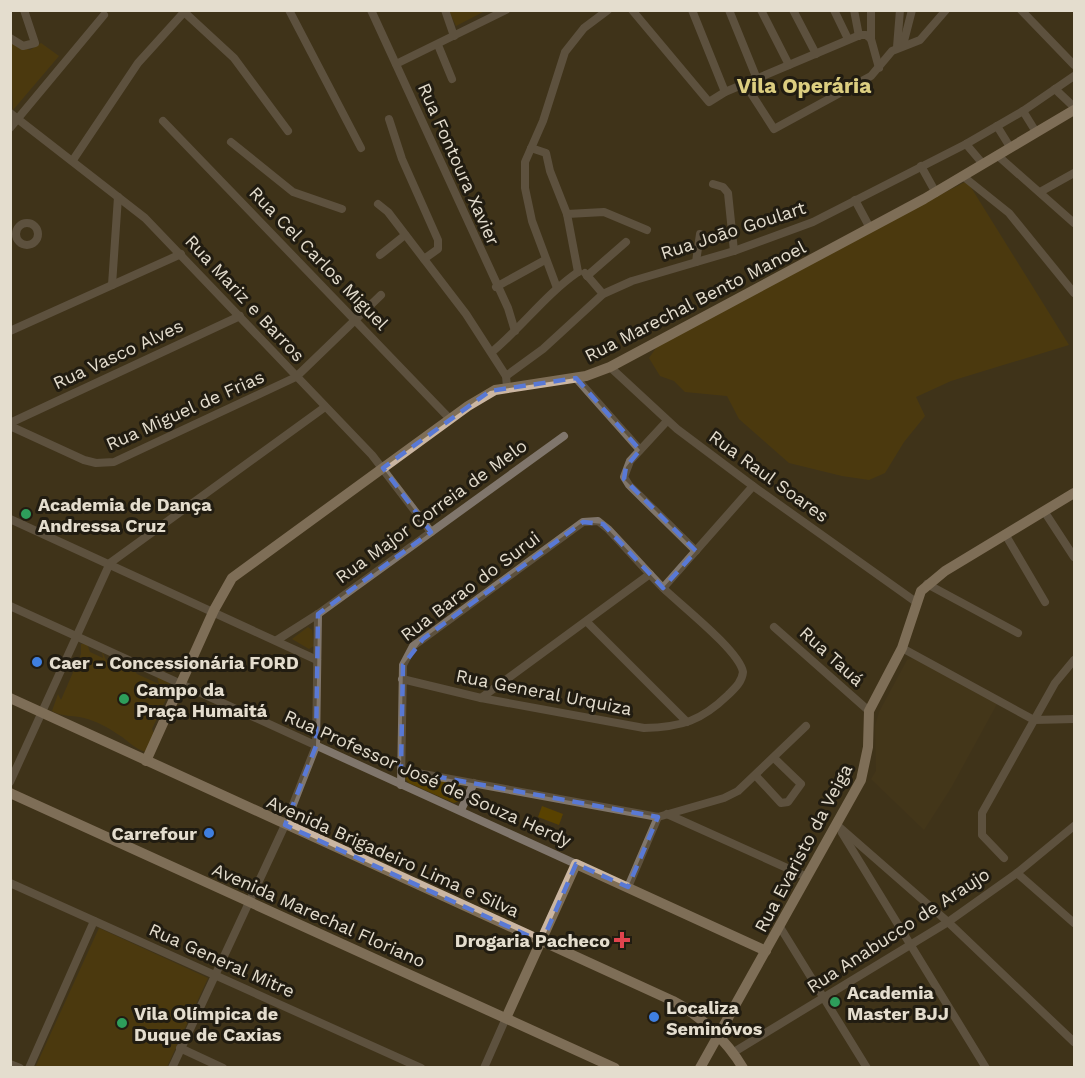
<svg xmlns="http://www.w3.org/2000/svg" width="1085" height="1078" font-family="'Work Sans',sans-serif">
<style>
.built{fill:#483a19}
.green{fill:#594201}
.lines{fill:none;stroke-linecap:round;stroke-linejoin:round}
.minor{stroke:#80766c;stroke-width:8}
.major{stroke:#cbb6a2;stroke-width:10}
.marked{fill:none;stroke:#5979d5;stroke-width:4.5;stroke-dasharray:12 8;stroke-linejoin:round}
.leisure-dot{fill:#2e9e5b;stroke:#211c11;stroke-width:2}
.shop-dot{fill:#3f7fe0;stroke:#211c11;stroke-width:2}
.health-dot{fill:#e0444e;stroke:#211c11;stroke-width:2}
.labels{text-anchor:middle;dominant-baseline:central;stroke-width:6;stroke-linejoin:round;paint-order:stroke}
.street-label{font-size:18px;fill:#e4ddce;stroke:#211c11}
.poi-label{font-size:18px;font-weight:bold;fill:#e4ddce;stroke:#211c11;text-anchor:start}
.quarter-label{font-size:21px;font-weight:bold;fill:#dcce80;stroke:#211c11}
</style>
<rect width="100%" height="100%" fill="#3f331a"/>
<!-- built -->
<path class="built" d="M913,658L997,704L951,788L924,830L871,779L876,771L875,726L879,712L907,660Z"/>
<!-- green -->
<g class="green">
<path d="M449,11H485L456,26Z"/>
<path d="M10,42L30,50L41,43L59,56L13,110Z"/>
<path d="M967,181L1069,345L951,381L916,397L925,416L904,442L885,473L869,480L842,476L789,463L739,419L727,396L685,392L674,381L660,376L649,358L658,345L801,266Z"/>
<path d="M308,627L312,630L314,646L309,649L292,639Z"/>
<path d="M81,644H87L90,652L103,658L102,651L106,660L132,671L128,663L137,674L159,684L157,676L176,687L170,702L167,697L152,729L155,736L147,752C135,750 129,741 119,735C109,728 96,721 84,718C72,715 63,717 52,711L58,694L61,700L81,654Z"/>
<path d="M407,774L459,784L465,794L462,800L454,803L409,783L405,779Z"/>
<path d="M542,806L563,814L559,825L538,817Z"/>
<path d="M99,928L208,978L167,1067L35,1068Z"/>
</g>
<g class="lines">
<!-- minor -->
<g class="minor">
<path d="M182,10L234,58L288,131"/>
<path d="M289,10L361,148"/>
<path d="M371,10L508,308L515,331"/>
<path d="M445,10L454,36"/>
<path d="M632,10L709,102L725,92L860,35H866L871,39L879,68"/>
<path d="M692,10L725,92"/>
<path d="M729,10L757,79"/>
<path d="M761,10L789,65"/>
<path d="M793,10L816,54"/>
<path d="M834,10L848,39"/>
<path d="M854,10L859,36"/>
<path d="M1021,10L1074,65"/>
<path d="M10,38L23,46L35,43L24,10"/>
<path d="M871,39V10"/>
<path d="M438,45L452,79"/>
<path d="M903,45L912,10"/>
<path d="M897,47L900,10"/>
<path d="M396,64L506,10"/>
<path d="M745,84L774,129L871,76L892,51L920,40L946,10"/>
<path d="M1055,89L1074,107"/>
<path d="M1023,111L1036,132"/>
<path d="M10,113L145,218L372,455L431,532"/>
<path d="M389,119L402,159L438,240V249L424,259"/>
<path d="M163,121L450,419"/>
<path d="M997,126L1010,147"/>
<path d="M10,128L104,15"/>
<path d="M231,142L293,192L342,209"/>
<path d="M966,144L983,164"/>
<path d="M531,148L546,153L550,171L567,214L578,272"/>
<path d="M997,155L1074,223"/>
<path d="M73,160L138,63L186,10"/>
<path d="M921,166L936,193"/>
<path d="M964,177L1009,213L1074,293"/>
<path d="M713,184L723,187L728,193L734,251"/>
<path d="M1040,192L1074,173"/>
<path d="M855,200L870,228"/>
<path d="M378,204L388,212L466,314L506,376L507,387"/>
<path d="M567,214L604,212L647,230"/>
<circle cx="27" cy="234" r="11"/>
<path d="M380,255L405,235"/>
<path d="M696,262L700,234"/>
<path d="M585,273L603,294"/>
<path d="M587,276L626,242"/>
<path d="M112,285L118,197"/>
<path d="M496,287L545,260"/>
<path d="M557,288L532,221L525,188V162L543,121L565,52L584,28L608,10"/>
<path d="M10,331L181,254"/>
<path d="M492,352C522,327 546,294 578,272"/>
<path d="M610,367L677,429L753,486L916,602"/>
<path d="M506,376L543,349L603,294L632,281L734,251L813,222L966,144L1023,111L1074,76"/>
<path d="M576,378L640,450"/>
<path d="M667,421L630,461L624,477L629,485L696,551"/>
<path d="M10,423L240,316"/>
<path d="M10,426L84,460L96,463L114,462L296,377L381,295"/>
<path d="M1044,511L1074,557"/>
<path d="M10,519L317,660"/>
<path d="M1005,534L1045,602"/>
<path d="M927,584L1018,633"/>
<path d="M663,588L753,486"/>
<path d="M10,606L576,864"/>
<path d="M587,622L687,722"/>
<path d="M774,627L869,711"/>
<path d="M277,640L318,614L564,436"/>
<path d="M902,648L1034,720L1074,719"/>
<path d="M481,698L650,574"/>
<path d="M401,770L658,817L724,798L738,791L806,726"/>
<path d="M756,776L781,803L788,802L801,784L774,758"/>
<path d="M10,782L110,563L325,407"/>
<path d="M401,785L403,665L413,646L423,639L583,522L598,521L608,529C626,548 643,567 661,586C679,604 739,650 743,672C742,682 735,688 728,695C701,721 682,727 644,728L481,698L402,679"/>
<path d="M461,810L474,783"/>
<path d="M667,814L807,877"/>
<path d="M837,825L948,922L1074,1042"/>
<path d="M842,833L986,1068"/>
<path d="M1004,858L982,835V813L1055,683L1074,660"/>
<path d="M1017,873L1074,923"/>
<path d="M10,883L421,1068"/>
<path d="M628,887L658,817"/>
<path d="M780,927L867,1068"/>
<path d="M180,1048L223,1068"/>
<path d="M734,1052L948,922L1017,873L1074,826"/>
<path d="M10,1064L20,1068"/>
<path d="M29,1068L94,921"/>
<path d="M172,1068L285,825L316,746L318,614"/>
<path d="M484,1068L506,1018"/>
</g>
<!-- major -->
<g class="major">
<path d="M10,698L673,1001C700,1015 727,1041 743,1068"/>
<path d="M146,761L214,610L232,578L468,406L495,390L586,376L610,367L924,199L1074,110"/>
<path d="M10,793L615,1068"/>
<path d="M506,1018L576,864L766,951"/>
<path d="M700,1068L861,780L868,747L869,711L902,648L921,591L945,571L1074,493"/>
</g>
</g>
<!-- marked area -->
<path d="M0 0H1085V1078H0ZM576,378L640,450L626,467L624,479L696,551L663,588L603,524L583,522L423,639L403,665L401,770L658,817L628,887L576,864L542,942L285,825L316,746L318,614L431,532L383,468L490,391Z" fill="#3f331a" fill-opacity=".55" fill-rule="evenodd"/>
<path class="marked" d="M576,378L640,450L626,467L624,479L696,551L663,588L603,524L583,522L423,639L403,665L401,770L658,817L628,887L576,864L542,942L285,825L316,746L318,614L431,532L383,468L490,391Z"/>
<!-- markers -->
<g class="leisure-dot">
<circle cx="26" cy="514" r="6"/>
<circle cx="124" cy="699" r="6"/>
<circle cx="835" cy="1002" r="6"/>
<circle cx="122" cy="1023" r="6"/>
</g>
<g class="shop-dot">
<circle cx="37" cy="662" r="6"/>
<circle cx="209" cy="833" r="6"/>
<circle cx="654" cy="1017" r="6"/>
</g>
<path class="health-dot" d="M619 931h6v6h6v6h-6v6h-6v-6h-6v-6h6z"/>
<g class="labels">
<!-- street labels -->
<g class="street-label">
<text transform="translate(459 164) rotate(66)">Rua Fontoura Xavier</text>
<text transform="translate(733 230) rotate(-18)">Rua Joāo Goulart</text>
<text transform="translate(319 258) rotate(46)">Rua Cel Carlos Miguel</text>
<text transform="translate(245 298) rotate(47)">Rua Mariz e Barros</text>
<text transform="translate(695 301) rotate(-27)">Rua Marechal Bento Manoel</text>
<text transform="translate(118 354) rotate(-25)">Rua Vasco Alves</text>
<text transform="translate(185 410) rotate(-24)">Rua Miguel de Frias</text>
<text transform="translate(769 476) rotate(36)">Rua Raul Soares</text>
<text transform="translate(431 511) rotate(-36)">Rua Major Correia de Melo</text>
<text transform="translate(470 586) rotate(-37)">Rua Barao do Surui</text>
<text transform="translate(832 656) rotate(42)">Rua Tauá</text>
<text transform="translate(544 692) rotate(11)">Rua General Urquiza</text>
<text transform="translate(428 778) rotate(24)">Rua Professor José de Souza Herdy</text>
<text transform="translate(803 848) rotate(-62)">Rua Evaristo da Veiga</text>
<text transform="translate(393 856) rotate(24)">Avenida Brigadeiro Lima e Silva</text>
<text transform="translate(319 915) rotate(24)">Avenida Marechal Floriano</text>
<text transform="translate(898 930) rotate(-33)">Rua Anabucco de Araujo</text>
<text transform="translate(222 960) rotate(24)">Rua General Mitre</text>
</g>
<!-- poi labels -->
<g class="poi-label">
<text x="38" y="504">Academia de Dança<tspan x="38" dy="21">Andressa Cruz</tspan></text>
<text x="49" y="662">Caer - Concessionária FORD</text>
<text x="136" y="689">Campo da<tspan x="136" dy="21">Praça Humaitá</tspan></text>
<text x="197" y="833" text-anchor="end">Carrefour</text>
<text x="610" y="940" text-anchor="end">Drogaria Pacheco</text>
<text x="847" y="992">Academia<tspan x="847" dy="21">Master BJJ</tspan></text>
<text x="666" y="1007">Localiza<tspan x="666" dy="21">Seminóvos</tspan></text>
<text x="134" y="1013">Vila Olímpica de<tspan x="134" dy="21">Duque de Caxias</tspan></text>
</g>
<!-- quarter labels -->
<g class="quarter-label">
<text x="804" y="85">Vila Operária</text>
</g>
</g>
<!-- border -->
<rect width="1085" height="1078" fill="none" stroke="#e4ddce" stroke-width="24"/>
</svg>
